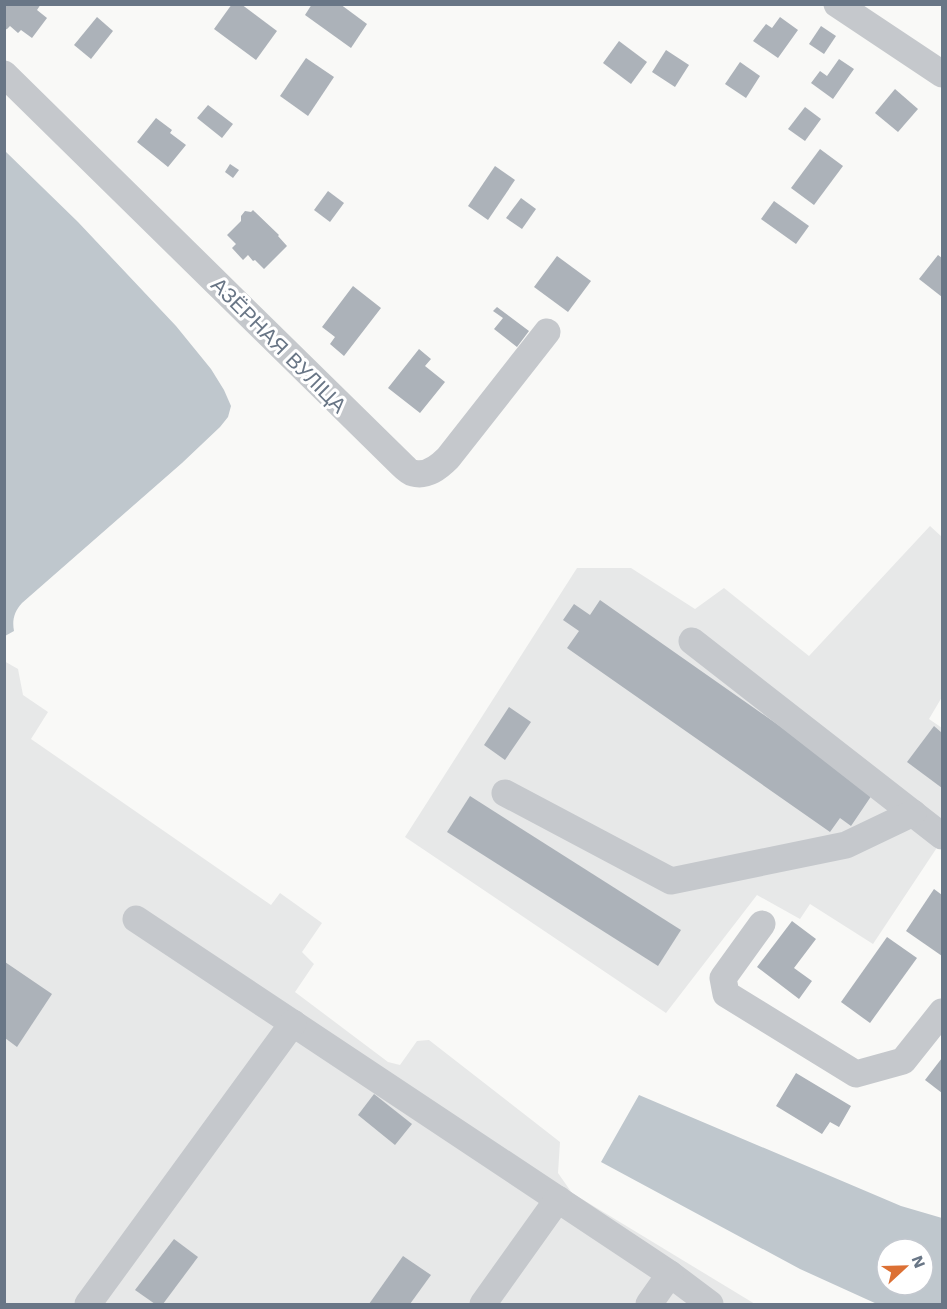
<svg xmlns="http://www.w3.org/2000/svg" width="947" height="1309" font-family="'Work Sans',sans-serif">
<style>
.built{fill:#e7e8e8}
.water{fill:#bfc7cd;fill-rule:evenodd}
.building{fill:#acb2b9}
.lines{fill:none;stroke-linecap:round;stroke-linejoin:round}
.minor{stroke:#c5c8cc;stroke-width:27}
.labels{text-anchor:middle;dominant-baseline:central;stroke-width:6;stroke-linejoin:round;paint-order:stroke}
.street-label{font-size:21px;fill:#697686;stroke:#fff}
</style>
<rect width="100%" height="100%" fill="#f9f9f7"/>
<!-- built -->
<g class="built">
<path d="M930,526L942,537V697L929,719L942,728V840L873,944L810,904L800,919L757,895L666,1013L405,837L577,568H631L695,609L724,588L809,656Z"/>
<path d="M4,661L18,669L23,695L48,712L31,739L271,905L280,893L322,923L302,952L314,964L295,992L388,1062L400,1065L417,1041L429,1040L560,1142L558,1173L572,1193L755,1304H5Z"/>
</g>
<!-- water -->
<g class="water">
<path d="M5,151L78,222L176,326L211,369L224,390L231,406L228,417L220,427L182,463L22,603C14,612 12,620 14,631L5,636Z"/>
<path d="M639,1095L901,1206L942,1218V1304H877L800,1269L601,1162ZM887,1249H923V1285H887Z"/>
</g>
<!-- building -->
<g class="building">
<path d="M4,4H41L37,10L47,18L32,38L21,30L18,33L10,26L7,29L4,30Z"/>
<path d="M232,4H241L277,31L256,60L214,29Z"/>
<path d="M312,4H340L367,24L351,48L305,15Z"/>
<path d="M97,17L113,31L91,59L74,45Z"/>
<path d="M780,17L798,30L778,58L753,41L766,24L772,28Z"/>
<path d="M821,26L836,36L824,54L809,44Z"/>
<path d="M619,41L647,62L631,84L603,63Z"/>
<path d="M666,50L689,65L675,87L652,72Z"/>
<path d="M306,58L334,77L308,116L280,96Z"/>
<path d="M839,59L854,69L833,99L811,83L820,71L827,76Z"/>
<path d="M740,62L760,76L746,98L725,84Z"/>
<path d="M895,89L918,109L898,132L875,113Z"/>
<path d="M208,105L233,124L222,138L197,118Z"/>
<path d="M805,107L821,119L805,141L788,129Z"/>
<path d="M156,118L172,130L170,133L186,145L168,167L137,142Z"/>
<path d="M820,149L843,166L814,205L791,188Z"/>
<path d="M230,164L239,170L233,178L225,172Z"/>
<path d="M495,166L515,180L488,220L468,206Z"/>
<path d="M328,191L344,203L330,222L314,210Z"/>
<path d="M521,198L536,209L522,229L506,218Z"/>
<path d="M774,201L809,226L796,244L761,219Z"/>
<path d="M253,210L279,235L278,236L287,246L264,269L255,260L253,261L248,255L243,260L232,248L236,244L227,235L241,221V216L245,211L251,212Z"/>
<path d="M938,255L942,258V297L919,279Z"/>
<path d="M557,256L591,281L568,312L534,287Z"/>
<path d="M353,286L381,308L344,356L330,344L335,337L322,327Z"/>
<path d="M497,307L529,331L517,347L494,329L503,318L493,311Z"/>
<path d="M419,349L431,359L425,366L445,382L420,413L388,388Z"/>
<path d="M600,600L874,792L851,826L840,818L830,832L567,648L579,631L563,620L574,604L590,615Z"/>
<path d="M509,707L531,722L505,760L484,745Z"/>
<path d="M934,726L942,733V788L907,762Z"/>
<path d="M470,796L681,930L658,966L447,832Z"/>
<path d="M934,889L942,895V956L906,931Z"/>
<path d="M792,921L816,939L794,968L812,981L799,999L757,967Z"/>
<path d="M887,937L917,958L870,1023L841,1002Z"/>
<path d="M5,962L52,994L17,1047L5,1038Z"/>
<path d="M942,1058V1093L925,1080Z"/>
<path d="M796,1073L851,1106L839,1127L830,1122L822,1134L776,1106Z"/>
<path d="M374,1094L412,1124L395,1145L358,1115Z"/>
<path d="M174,1239L198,1257L163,1304H155L135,1290Z"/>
<path d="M403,1256L431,1275L410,1304H369Z"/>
</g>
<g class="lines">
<!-- minor -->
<g class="minor">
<path d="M837,4L942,74"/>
<path d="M4,74L401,464C404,467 409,472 413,473C427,477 439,467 448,458L547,332"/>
<path d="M692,641L942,836"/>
<path d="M505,793L671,881L846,845L913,813"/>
<path d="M136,919L670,1274L710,1304"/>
<path d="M762,924L723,978L726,994L856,1074L903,1061L942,1012"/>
<path d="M88,1304L293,1023"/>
<path d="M483,1304L558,1199"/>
<path d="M649,1304L670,1274"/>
</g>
</g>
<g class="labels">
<!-- street labels -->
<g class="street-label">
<text transform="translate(279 345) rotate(45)">АЗЁРНАЯ ВУЛІЦА</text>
</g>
</g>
<!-- border -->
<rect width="947" height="1309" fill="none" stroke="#697686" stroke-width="12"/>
<!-- north arrow -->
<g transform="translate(905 1267) rotate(68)"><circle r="28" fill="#ffffff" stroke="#c3c8cf" stroke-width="1.5"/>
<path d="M0-4.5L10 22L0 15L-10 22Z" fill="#dc7034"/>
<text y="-9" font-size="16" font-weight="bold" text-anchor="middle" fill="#697686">N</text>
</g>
</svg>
